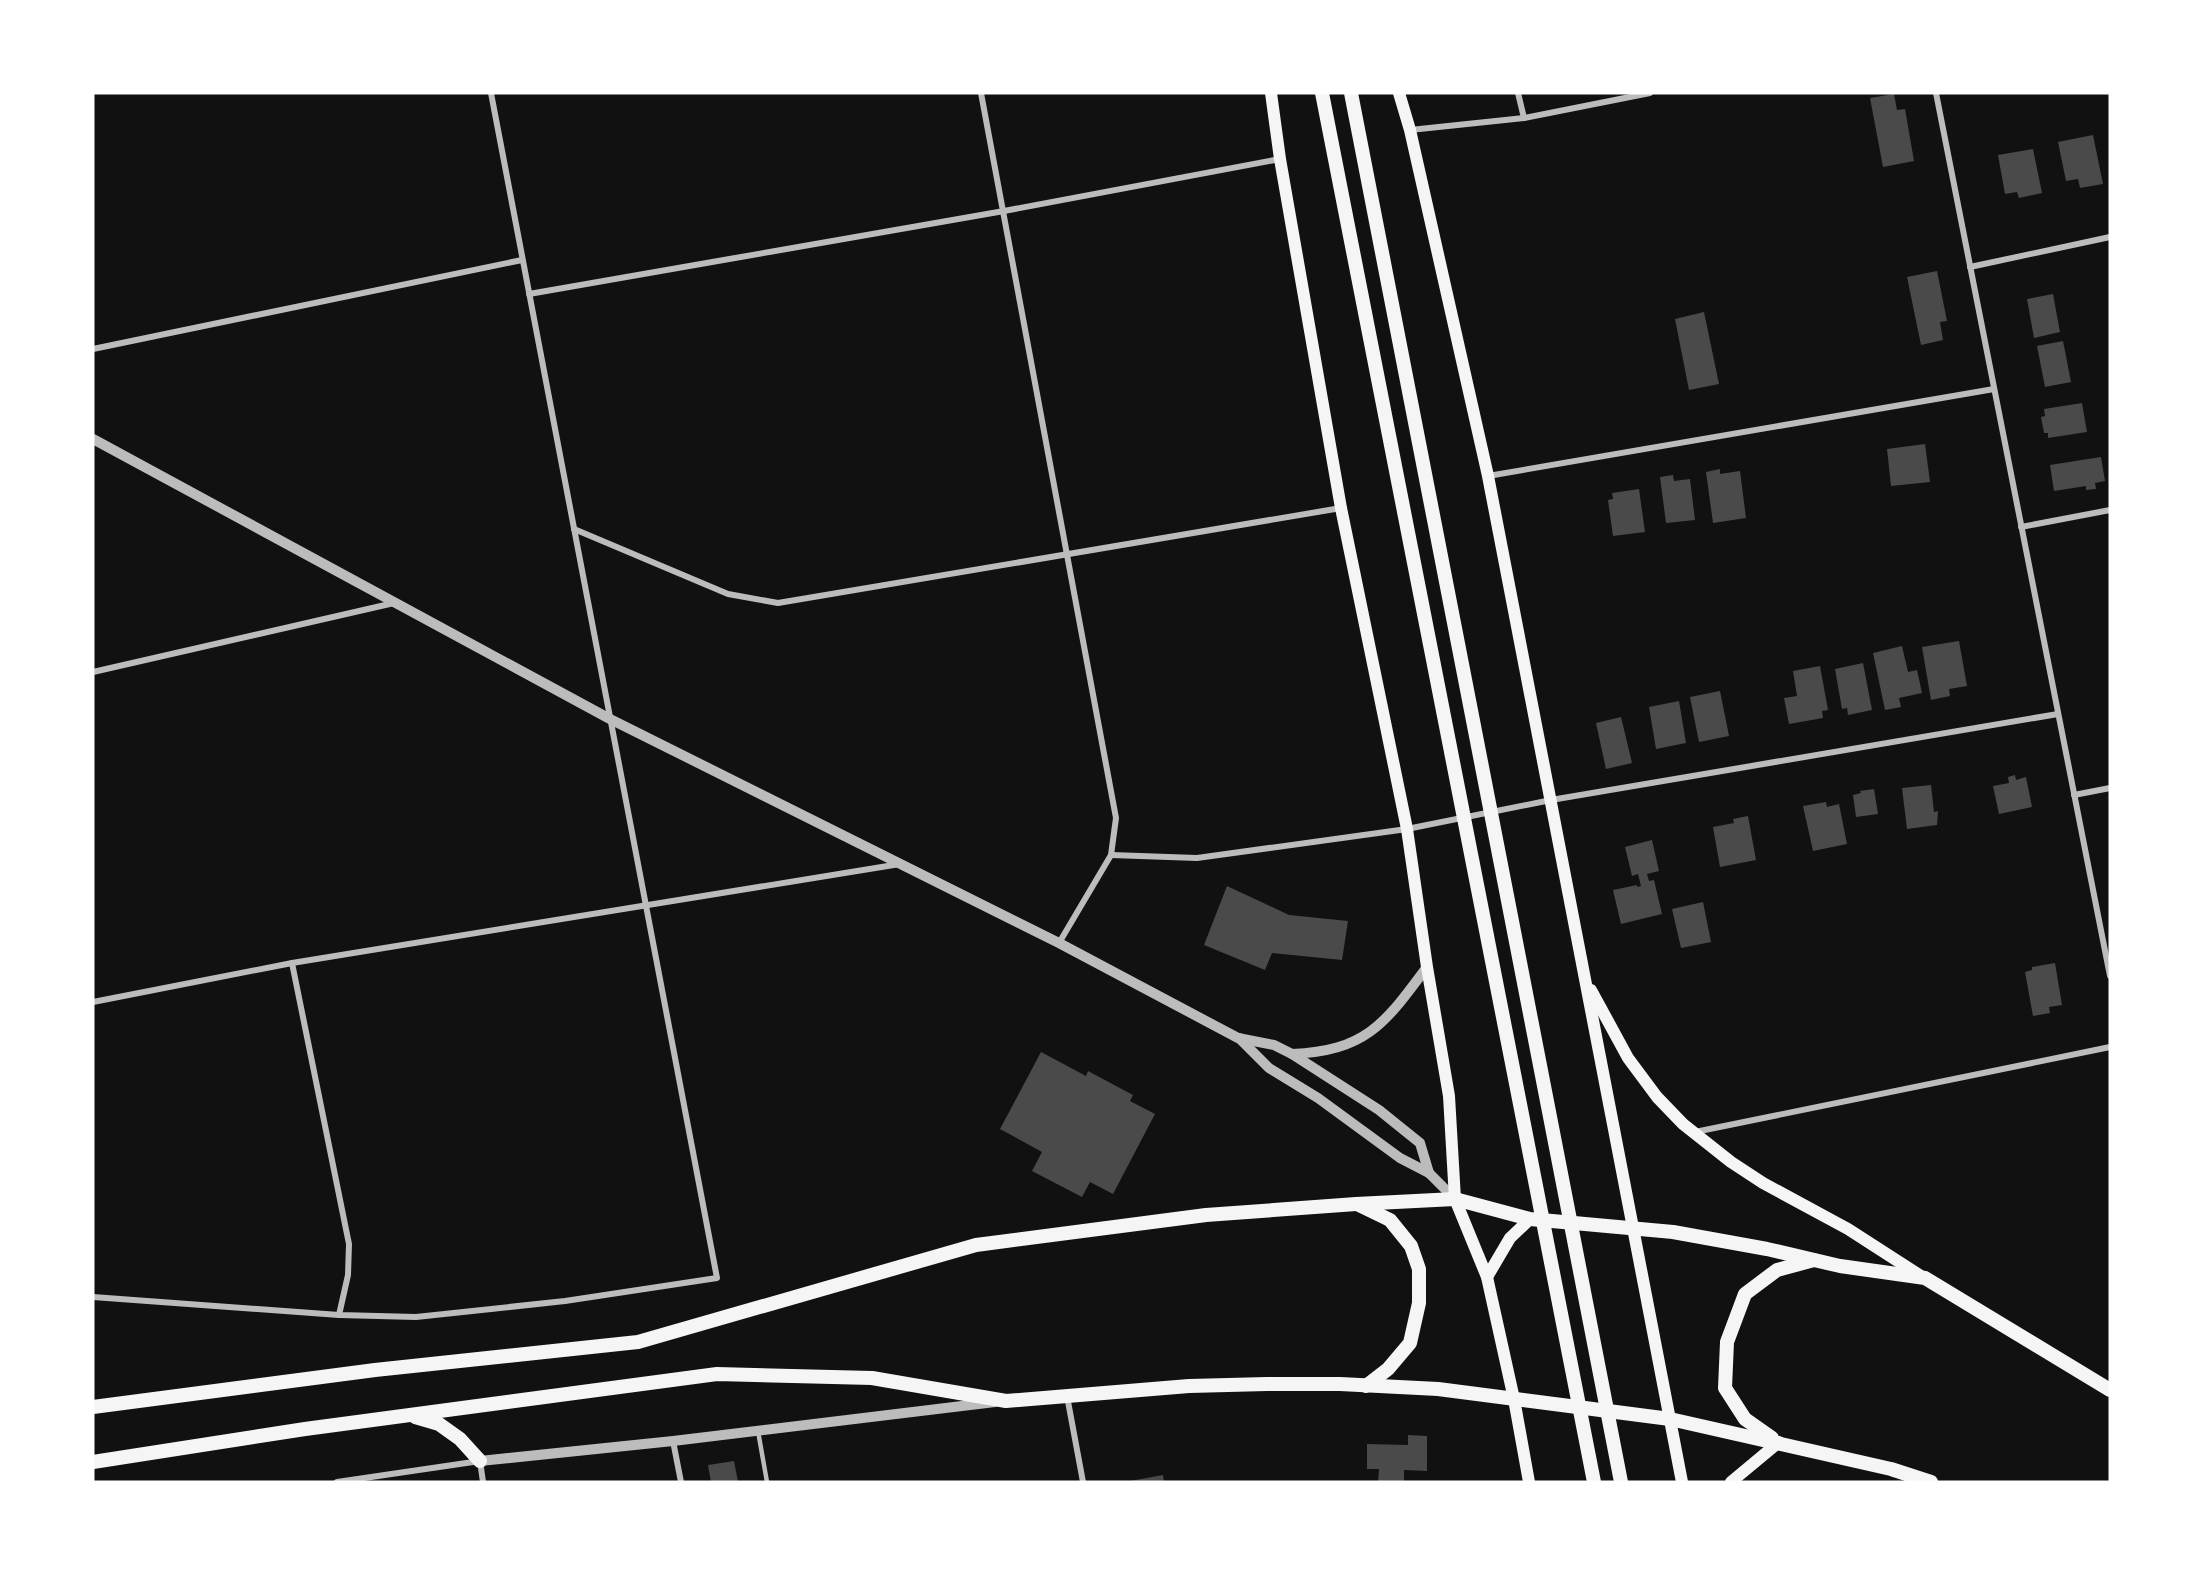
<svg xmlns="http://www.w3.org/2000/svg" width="2203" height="1575" font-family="'Roboto Condensed',sans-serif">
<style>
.building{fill:#4a4a4a}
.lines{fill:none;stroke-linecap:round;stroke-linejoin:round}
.service{stroke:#bcbcbc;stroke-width:4.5}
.minor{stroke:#bcbcbc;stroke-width:6}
.tertiary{stroke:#bcbcbc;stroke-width:10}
.secondary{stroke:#f5f5f5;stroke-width:12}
.primary{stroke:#f5f5f5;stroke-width:14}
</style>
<rect width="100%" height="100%" fill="#111"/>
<!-- building -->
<g class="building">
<path d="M1894,94L1897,110L1905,109L1914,161L1883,167L1870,98Z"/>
<path d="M2093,135L2103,184L2080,188L2078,179L2066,181L2058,142Z"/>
<path d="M2033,149L2042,193L2019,198L2017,192L2005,194L1998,155Z"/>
<path d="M1937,271L1947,321L1940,322L1943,340L1921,345L1907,277Z"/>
<path d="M2053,294L2060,332L2034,338L2027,299Z"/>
<path d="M1704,312L1719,384L1689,390L1675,319Z"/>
<path d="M2063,341L2071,382L2045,387L2037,346Z"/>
<path d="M2082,403L2087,432L2048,438V433H2044L2041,417L2045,416L2044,409Z"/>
<path d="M1925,444L1930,482L1891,486L1887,449Z"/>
<path d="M2101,457L2105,481L2095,483L2096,489L2086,490V486L2054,491L2050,465Z"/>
<path d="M1720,469V474L1740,471L1746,518L1713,523L1706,472Z"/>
<path d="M1673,475L1674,481L1690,479L1695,520L1666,523L1660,477Z"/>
<path d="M1639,489L1645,532L1613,536L1608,500L1613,499L1612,493Z"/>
<path d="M1959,641L1967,686L1949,689L1950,696L1931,700L1922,647Z"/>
<path d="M1902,646L1908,672L1917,670L1922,693L1899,698L1901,707L1885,710L1873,653Z"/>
<path d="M1863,663L1872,710L1848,715L1847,708L1842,709L1835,669Z"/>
<path d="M1820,666L1828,710L1822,711L1823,718L1789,724L1784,698L1797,696L1793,671Z"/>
<path d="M1720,691L1729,736L1699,742L1690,697Z"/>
<path d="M1679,701L1686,743L1656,749L1649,707Z"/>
<path d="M1621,717L1632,763L1606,769L1596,723Z"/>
<path d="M2015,775L2016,780L2026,777L2032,807L1999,814L1993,786L2009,783L2008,777Z"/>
<path d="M1931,785L1934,812L1938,811L1937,825L1907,829L1902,788Z"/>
<path d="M1874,789L1878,814L1856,817L1853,795L1861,793L1860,791Z"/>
<path d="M1826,802L1827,807L1839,804L1847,844L1813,851L1803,806Z"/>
<path d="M1748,816L1756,860L1720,867L1713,827L1734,823L1733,819Z"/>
<path d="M1652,840L1659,871L1647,874L1649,881L1654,880L1662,914L1621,924L1613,890L1637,885V887L1641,886L1638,874L1632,876L1625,847Z"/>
<path d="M1227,886L1289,915L1348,921L1342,960L1272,953L1265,970L1204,945Z"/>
<path d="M1703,902L1711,942L1681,948L1672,909Z"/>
<path d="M2055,963L2062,1005L2049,1007L2050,1013L2033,1016L2025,972L2032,970V967Z"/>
<path d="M1041,1052L1086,1076L1088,1071L1133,1095L1130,1101L1155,1114L1113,1194L1090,1182L1082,1197L1032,1171L1042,1152L1000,1129Z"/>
<path d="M1408,1435L1427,1436V1471L1404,1470V1482H1378L1379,1469H1367V1444L1408,1445Z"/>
<path d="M734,1461L738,1482H711L708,1465Z"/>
<path d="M1163,1475L1164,1482H1130V1481Z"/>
</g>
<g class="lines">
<!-- service -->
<path class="service" d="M758,1431L767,1482"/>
<!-- minor -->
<g class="minor">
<path d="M981,93L1116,818L1111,855L1059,943"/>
<path d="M1518,93L1524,118"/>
<path d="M1936,93L2110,976"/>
<path d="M1410,130L1524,118L1650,93"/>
<path d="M1970,267L2110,237"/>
<path d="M529,294L1004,211L1280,159"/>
<path d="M93,349L522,260"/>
<path d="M1488,476L1994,389"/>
<path d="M2021,527L2110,510"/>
<path d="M574,529L728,594L778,603L1341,508"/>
<path d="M93,672L394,603"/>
<path d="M2074,795L2110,788"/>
<path d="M1111,855L1197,858L1407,829L1551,800L2058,714"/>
<path d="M292,963L349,1244L348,1275L339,1315"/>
<path d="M93,1002L292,963L900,864"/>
<path d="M1695,1132L2110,1047"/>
<path d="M93,1297L339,1315L416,1317L565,1301L717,1278L491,93"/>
<path d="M1067,1396L1083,1482"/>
<path d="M673,1441L681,1482"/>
<path d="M337,1482L480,1461L483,1482"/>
</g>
<!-- tertiary -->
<g class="tertiary">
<path d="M93,439L610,719L1059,943L1238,1038L1274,1045L1292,1054L1379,1110L1420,1143L1429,1173"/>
<path d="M1239,1038L1269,1068L1318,1098L1400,1158L1429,1173L1455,1199"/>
<path d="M1292,1054C1367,1051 1386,1022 1427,967"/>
<path d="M480,1461L673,1441L995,1402"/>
</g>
<!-- secondary -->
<g class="secondary">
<path d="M1271,93L1280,159L1341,508L1407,829L1427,967L1449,1096L1455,1199L1487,1277L1514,1399L1529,1482"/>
<path d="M1399,93L1410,130L1488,476L1682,1482"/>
<path d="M1591,990L1628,1058L1657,1097L1683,1124L1731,1162L1763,1183L1848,1229L1924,1278"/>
<path d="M1487,1277L1510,1238L1530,1219"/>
<path d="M1731,1482L1779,1442"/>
</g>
<!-- primary -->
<g class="primary">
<path d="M1322,93L1594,1482"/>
<path d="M1351,93L1621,1482"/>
<path d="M1359,1205L1390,1220L1411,1246L1419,1269V1303L1410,1343L1388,1369L1366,1386"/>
<path d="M93,1407L375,1370L638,1342L976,1245L1206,1215L1356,1204L1455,1199L1530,1219L1673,1232L1767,1249L1840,1266L1925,1278L2110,1390"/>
<path d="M415,1417L439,1424L460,1439L480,1461"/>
<path d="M1772,1438L1745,1419L1725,1388L1727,1342L1745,1294L1777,1270L1814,1260"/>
<path d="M93,1462L305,1429L717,1374L872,1378L1006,1401L1189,1386L1267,1384H1340L1438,1389L1670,1419L1891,1469L1931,1482"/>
</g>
</g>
<!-- border -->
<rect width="2203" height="1575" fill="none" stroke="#ffffff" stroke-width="189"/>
</svg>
